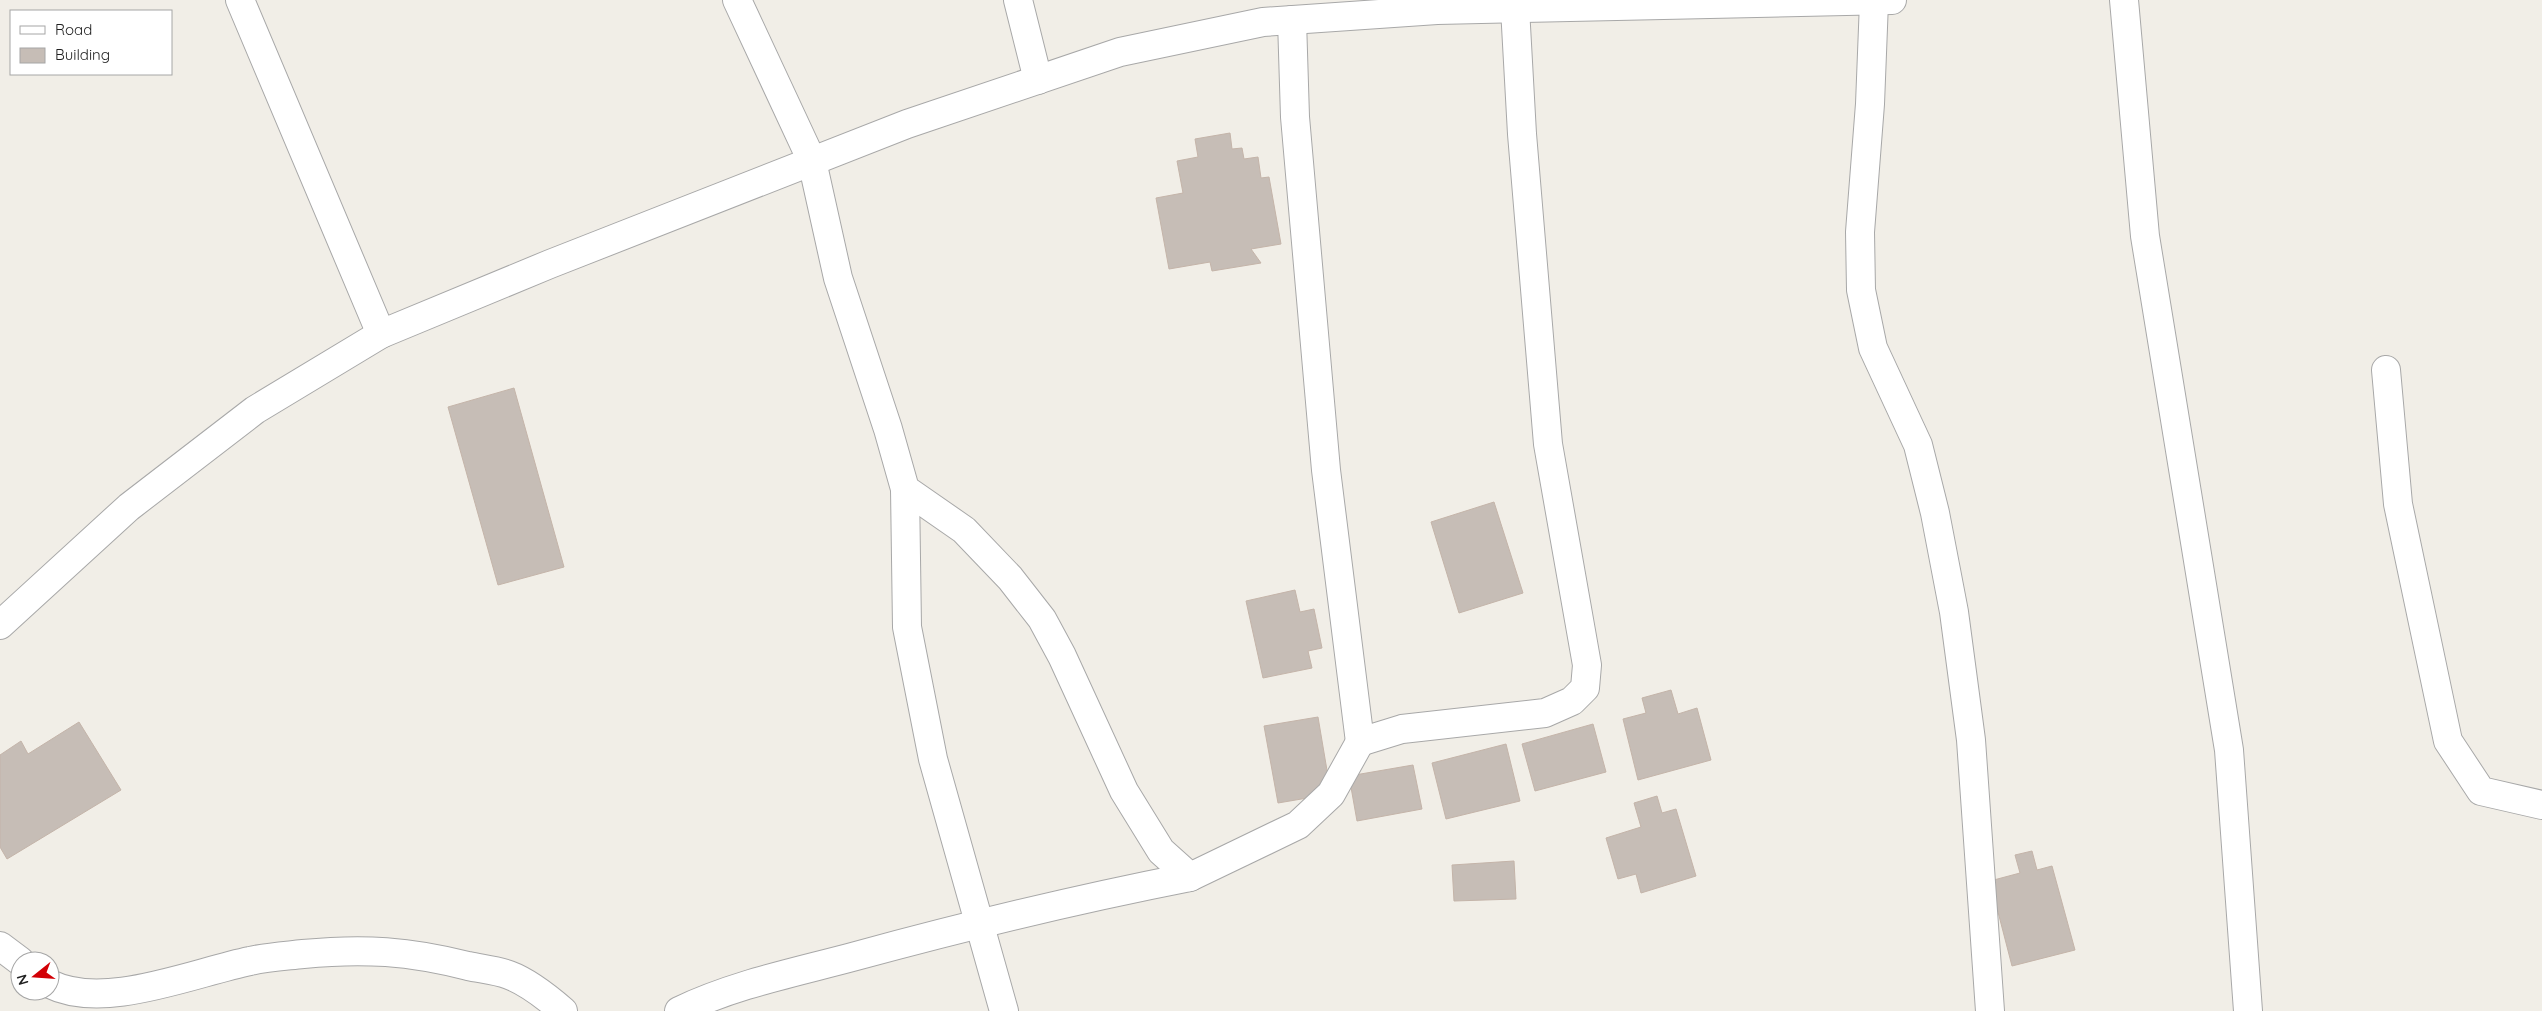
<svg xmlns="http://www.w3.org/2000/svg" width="2542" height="1011" font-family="Quicksand,sans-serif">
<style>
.building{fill:#c6bdb6;stroke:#c4b4a9}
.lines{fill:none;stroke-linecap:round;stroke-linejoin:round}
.minor-casing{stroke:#a8a8a8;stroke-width:30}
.minor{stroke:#fff;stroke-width:28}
</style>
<rect width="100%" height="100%" fill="#f1eee7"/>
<!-- building -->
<g class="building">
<path d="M1230,133L1232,149L1242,148L1244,159L1258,157L1261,178L1269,177L1281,244L1251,249L1261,263L1212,271L1210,262L1169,269L1156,198L1183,193L1177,161L1198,157L1195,139Z"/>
<path d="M514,388L564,567L498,585L448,407Z"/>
<path d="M1494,502L1523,593L1459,613L1431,522Z"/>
<path d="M1295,590L1300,612L1314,609L1322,648L1308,651L1312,668L1263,678L1246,601Z"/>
<path d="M1671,690L1678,714L1697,708L1711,760L1638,780L1623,719L1646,713L1642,698Z"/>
<path d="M1318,717L1331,794L1278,803L1264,726Z"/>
<path d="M79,722L121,790L7,859L0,847V755L21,741L28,754Z"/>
<path d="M1593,724L1606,772L1535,791L1522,744Z"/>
<path d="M1506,744L1520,801L1446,819L1432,763Z"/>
<path d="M1413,765L1422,809L1357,821L1349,776Z"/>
<path d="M1657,796L1662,813L1676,809L1696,876L1641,893L1636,874L1618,879L1606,838L1641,827L1634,803Z"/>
<path d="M2032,851L2037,870L2052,866L2075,950L2012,966L1990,881L2020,873L2015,855Z"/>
<path d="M1514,861L1516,899L1454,901L1452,865Z"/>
</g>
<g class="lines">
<defs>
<g id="minor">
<path d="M240,0L381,334"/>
<path d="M737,0L812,161L838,278L888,429L905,489L964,530L1010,578L1042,619L1062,656L1124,791L1161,851L1190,877L1298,825L1331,794L1360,742"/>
<path d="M1018,0L1038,80"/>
<path d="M2124,0L2145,236L2229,750L2248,1011"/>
<path d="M1874,2L1870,104L1860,232L1861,290L1873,348L1918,445L1935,513L1954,612L1971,740L1990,1011"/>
<path d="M1292,20L1295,117L1326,470L1360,742L1402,729L1545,713L1572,701L1585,688L1587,665L1548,444L1522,134L1515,8"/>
<path d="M2386,370L2398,504L2448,741L2481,791L2542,805"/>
<path d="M905,489L907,627L933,759L1004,1011"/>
<path d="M0,625L129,507L255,410L381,334L550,264L907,124L1120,52L1263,22L1437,10L1892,0"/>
<path d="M0,946L20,961"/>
<path d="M50,984C104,1011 192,973 250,961C267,957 285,956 303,954C364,948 409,951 468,966C482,969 496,970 509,975C528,982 548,998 563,1011"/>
<path d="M679,1011C735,984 797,972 856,956C966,926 1078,899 1190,877"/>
</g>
</defs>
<!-- minor casing -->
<use href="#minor" class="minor-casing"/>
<!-- minor -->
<use href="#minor" class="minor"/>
</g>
<!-- legend -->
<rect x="10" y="10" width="162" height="65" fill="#ffffff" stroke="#a6a6a6"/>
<rect x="20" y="26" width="25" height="8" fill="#ffffff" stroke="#a6a6a6"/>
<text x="55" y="35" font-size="15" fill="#212121">Road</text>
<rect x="20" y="48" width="25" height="15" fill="#c6bdb6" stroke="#a6a6a6"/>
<text x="55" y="60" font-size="15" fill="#212121">Building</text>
<!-- north arrow -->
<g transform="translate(35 976) rotate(253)"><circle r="24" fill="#ffffff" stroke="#a6a6a6"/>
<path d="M0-4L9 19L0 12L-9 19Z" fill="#d20006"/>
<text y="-8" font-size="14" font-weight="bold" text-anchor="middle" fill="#212121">N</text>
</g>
</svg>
